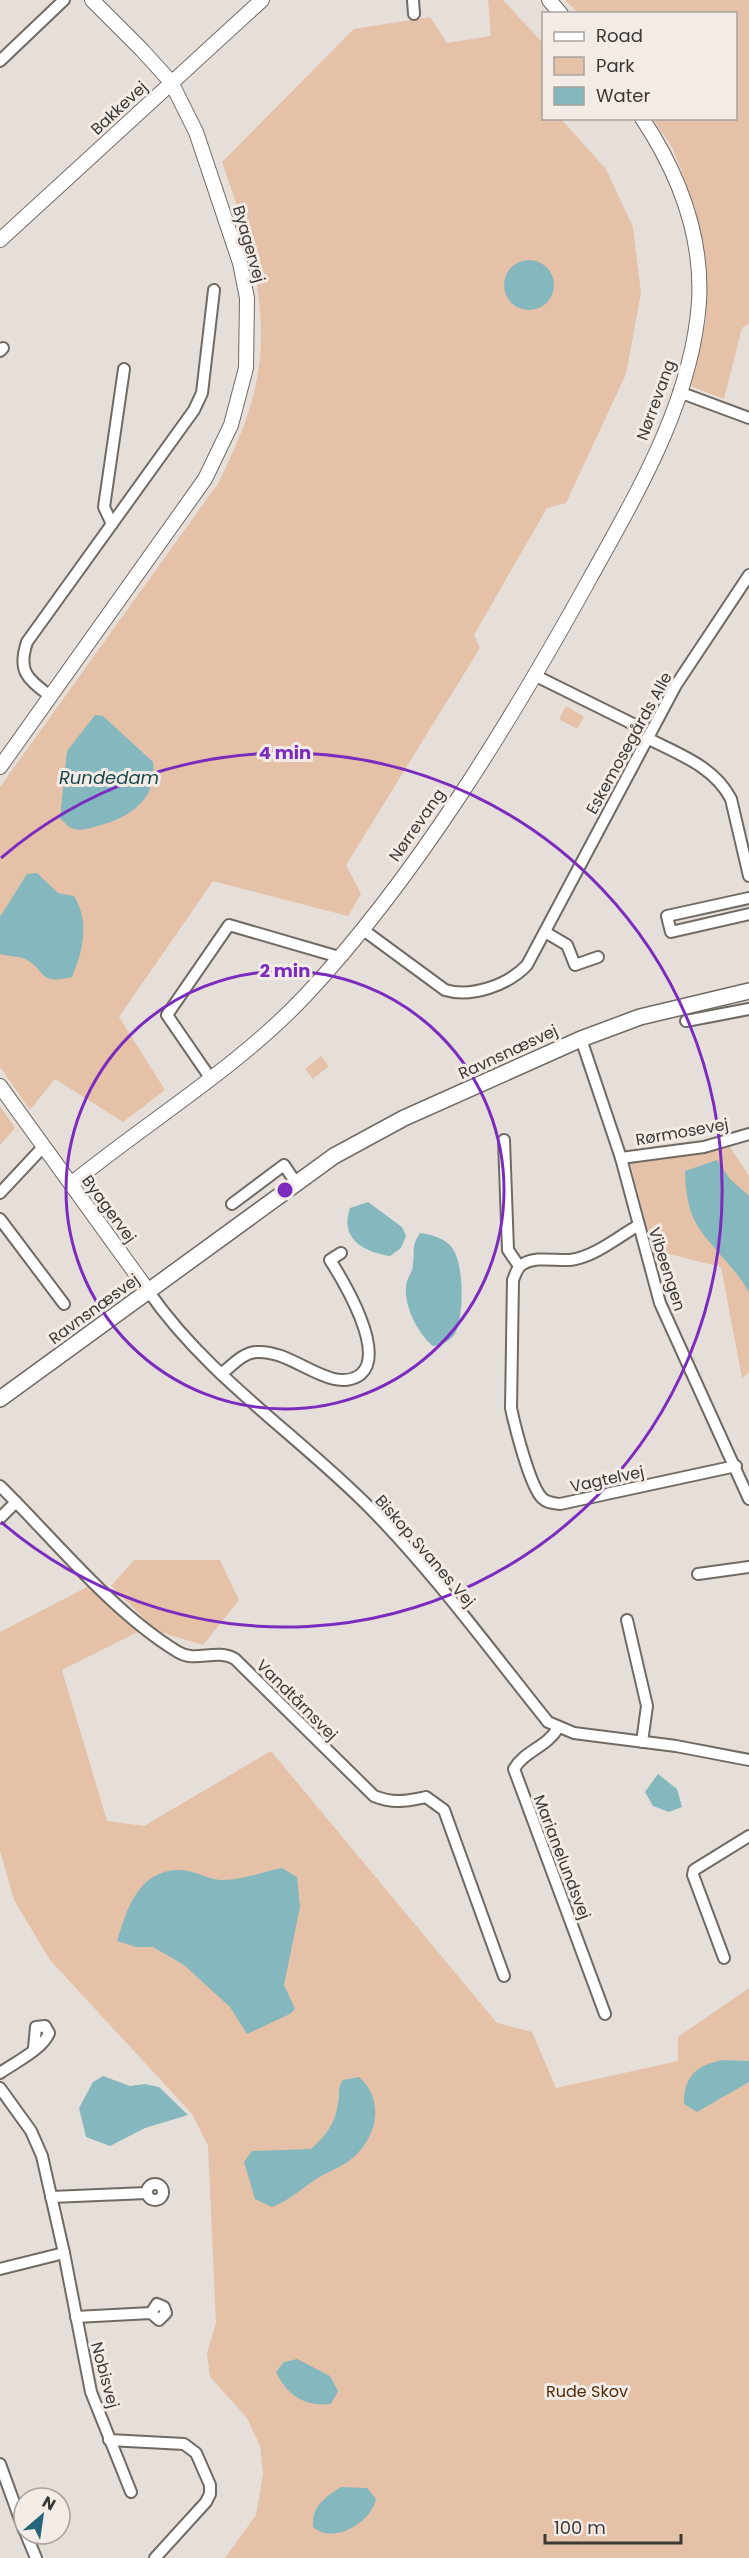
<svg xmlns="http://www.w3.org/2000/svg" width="749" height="2558" font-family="Poppins,sans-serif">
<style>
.green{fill:#e5c2a7}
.water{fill:#85b7bf}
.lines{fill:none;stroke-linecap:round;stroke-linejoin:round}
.minor-casing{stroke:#706a65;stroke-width:14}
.tertiary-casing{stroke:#706a65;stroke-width:16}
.secondary-casing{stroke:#706a65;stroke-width:18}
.minor{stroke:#fff;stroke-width:10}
.tertiary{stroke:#fff;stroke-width:14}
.secondary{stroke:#fff;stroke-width:15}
.ring{fill:none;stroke:#7b2cbf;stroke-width:3}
.labels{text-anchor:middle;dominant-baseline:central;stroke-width:6;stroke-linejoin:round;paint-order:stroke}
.street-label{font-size:16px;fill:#3b3836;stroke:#f3ebe5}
.park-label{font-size:16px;fill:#4f2d0d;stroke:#f3ebe5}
.water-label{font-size:18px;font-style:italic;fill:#1b494f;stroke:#f3ebe5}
.centre{fill:#7b2cbf;stroke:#f3ebe5;stroke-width:3}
.ring-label{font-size:18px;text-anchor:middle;font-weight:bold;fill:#7b2cbf;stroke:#f3ebe5;stroke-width:6;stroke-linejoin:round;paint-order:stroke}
</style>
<rect width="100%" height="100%" fill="#e6ded8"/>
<!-- green -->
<g class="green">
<path d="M488,0H503L543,43L544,118L561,119L606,169L633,227L641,293L626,374L566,503L547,508L474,635L480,648L346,865L361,894L348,916L213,881L119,1017L165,1090L123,1122L55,1079L30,1110L0,1067V787L219,482C233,452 248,421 255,388C273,311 247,234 222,162L354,29L430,17L447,43L491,36Z"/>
<path d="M565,0H749V323L742,328L724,399L691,386L706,321V262L695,207L673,149L653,119L736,118V14L578,13Z"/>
<path d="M566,706L584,717L577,729L559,719Z"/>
<path d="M321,1056L329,1066L313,1079L305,1069Z"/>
<path d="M0,1106L15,1128L0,1145Z"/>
<path d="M730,1147L749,1176V1372L742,1378L721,1267L653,1250L630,1162L692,1155Z"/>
<path d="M134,1560H220L239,1600L203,1645L157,1631L111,1586Z"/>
<path d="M93,1584L140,1631L62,1670L107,1821L144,1826L271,1751L497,2023L532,2032L556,2088L678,2061V2037L749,1988V2061L724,2060L697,2111L749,2082V2558H225L256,2515L263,2474L260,2446L247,2418L210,2377L207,2353L216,2323L208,2146L192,2114L50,1960L14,1900L0,1851V1632Z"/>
</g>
<!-- water -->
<g class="water">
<circle cx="529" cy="285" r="25"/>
<path d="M95,715L103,716L153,762C158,799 131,817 98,826C90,828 82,831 74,829C69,828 64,822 60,818L67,751Z"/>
<path d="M37,873L58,893L74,896C90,922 83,951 72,977C37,985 48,971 25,959C18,956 7,956 0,954V917L27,874Z"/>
<path d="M717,1160L730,1179L749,1196V1292C734,1266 712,1249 697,1225C688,1211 685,1187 685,1171Z"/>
<path d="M368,1202L402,1227L406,1236L401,1248L390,1256C364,1252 339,1239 350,1208Z"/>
<path d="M420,1233C432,1235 446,1238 453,1249C464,1266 464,1313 456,1332C451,1341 442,1345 433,1346C418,1334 404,1306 406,1287C406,1279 413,1272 413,1264C415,1249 411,1247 420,1233Z"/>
<path d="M658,1774L677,1789L682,1807L669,1812L653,1806L645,1792Z"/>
<path d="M282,1868L297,1877L300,1907L284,1985L295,2009L290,2014L247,2034L230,2007L184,1965L153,1947H136L117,1941C127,1909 138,1871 178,1870C193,1869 208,1880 223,1880C243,1880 262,1872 282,1868Z"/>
<path d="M724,2060L749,2061V2082L697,2112L684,2104C683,2076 698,2064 724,2060Z"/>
<path d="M103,2076L130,2086L145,2084L159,2087L188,2115L145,2128L110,2146L86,2137L79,2108L93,2082Z"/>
<path d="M359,2077C383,2098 379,2131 357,2154C347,2165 331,2170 318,2178C302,2188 290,2200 272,2207L255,2199L244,2162L252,2151L311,2149C326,2135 335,2124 338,2104C340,2095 337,2088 343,2080Z"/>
<path d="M297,2359L330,2376L338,2391L331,2404C306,2407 287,2396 276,2372L284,2362Z"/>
<path d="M341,2487L367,2488L376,2499C371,2523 333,2545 313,2527C311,2507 325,2497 341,2487Z"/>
</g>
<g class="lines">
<defs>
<g id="minor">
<path d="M413,0L414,14"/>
<path d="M0,61L64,0"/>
<path d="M0,351L3,348"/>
<path d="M679,392L749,418"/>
<path d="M112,524L104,507L124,369"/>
<path d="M534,675L633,724"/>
<path d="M50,696C28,679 17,672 27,642L194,410L202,393L214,290"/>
<path d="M647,738C678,754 714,766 731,799L749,876"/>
<path d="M749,898L667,916L671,932L749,914"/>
<path d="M362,929L445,990C472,998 508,985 527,965L676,685L749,575"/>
<path d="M545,932L567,945L575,965L598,957"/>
<path d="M686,1021L749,1009"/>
<path d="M581,1039L621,1158L660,1303L749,1499"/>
<path d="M211,1079L167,1015L229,925L339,957"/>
<path d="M504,1140L508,1250L519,1266"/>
<path d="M621,1158L704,1147L749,1134"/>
<path d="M0,1193L44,1146"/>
<path d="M232,1204L284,1165L296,1183"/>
<path d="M0,1219L64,1304"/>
<path d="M637,1226C617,1238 594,1257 570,1260C555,1261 536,1256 523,1264C517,1267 516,1273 513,1280L511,1408C515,1427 530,1486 542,1498C547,1503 553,1503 560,1504L736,1466"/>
<path d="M149,1292C208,1377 298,1435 370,1508C435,1574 490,1650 548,1722L574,1733L676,1746L749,1760"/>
<path d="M221,1374C232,1366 242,1353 256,1352C284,1350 308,1373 334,1379C343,1381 354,1380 361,1374C386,1352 344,1282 330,1260L341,1253"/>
<path d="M0,1486C56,1541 111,1611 178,1652C196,1663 216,1648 235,1659L374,1796C394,1804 406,1801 426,1797L444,1810L504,1976"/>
<path d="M0,1518L16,1502"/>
<path d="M698,1574L749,1567"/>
<path d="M627,1620L647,1706L642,1742"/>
<path d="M558,1728C547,1747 524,1751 514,1769L605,2014"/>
<path d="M724,1958L693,1875L694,1870L749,1836"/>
<path d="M0,2073C14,2063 43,2049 49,2033L45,2026L36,2027L34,2048"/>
<path d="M0,2088L31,2131L42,2156L64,2253L91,2392L131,2492"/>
<circle cx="155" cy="2192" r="8"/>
<path d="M51,2197L147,2193"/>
<path d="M0,2269L64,2253"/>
<path d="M76,2317L151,2313L159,2320L166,2313L164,2307L157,2304L151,2313"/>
<path d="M109,2440L184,2444L196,2453L210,2485V2494L206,2502L155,2558"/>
<path d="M0,2464L24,2530"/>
<path d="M26,2534L36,2558"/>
</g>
<g id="tertiary">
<path d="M549,0L561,14"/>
<path d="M0,240L262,0"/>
<path d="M0,767L205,479L231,425L246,368L247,298L240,263L196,132L171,82L142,50L92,0"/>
<path d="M0,1086L149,1292"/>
<path d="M71,1184C148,1121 236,1069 305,996C415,879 511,721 589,580C636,495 692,402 699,302C703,235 679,174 642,118"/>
</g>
<path id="secondary" d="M0,1399L334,1156L404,1118L581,1039L640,1017L749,991"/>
</defs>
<!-- minor casing -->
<use href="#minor" class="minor-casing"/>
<!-- tertiary casing -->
<use href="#tertiary" class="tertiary-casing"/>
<!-- secondary casing -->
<use href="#secondary" class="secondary-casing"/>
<!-- minor -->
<use href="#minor" class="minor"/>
<!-- tertiary -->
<use href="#tertiary" class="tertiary"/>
<!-- secondary -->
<use href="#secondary" class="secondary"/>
</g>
<!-- distance rings -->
<g class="ring">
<circle cx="285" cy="1190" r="219"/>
<path d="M1 858A437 437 0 1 1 1 1522"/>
</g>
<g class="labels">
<!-- street labels -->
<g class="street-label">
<text transform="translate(119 108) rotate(-43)">Bakkevej</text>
<text transform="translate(249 244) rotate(74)">Byagervej</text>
<text transform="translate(656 400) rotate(-70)">Nørrevang</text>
<text transform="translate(629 743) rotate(-61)">Eskemosegårds Alle</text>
<text transform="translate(417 825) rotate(-55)">Nørrevang</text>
<text transform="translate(508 1052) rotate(-25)">Ravnsnæsvej</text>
<text transform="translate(682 1132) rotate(-10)">Rørmosevej</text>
<text transform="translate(109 1209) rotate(54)">Byagervej</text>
<text transform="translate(667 1269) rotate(72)">Vibeengen</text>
<text transform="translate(94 1309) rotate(-36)">Ravnsnæsvej</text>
<text transform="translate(607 1479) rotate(-12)">Vagtelvej</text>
<text transform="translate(425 1551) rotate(49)">Biskop Svanes Vej</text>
<text transform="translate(297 1700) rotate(45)">Vandtårnsvej</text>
<text transform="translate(562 1857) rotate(69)">Marianelundsvej</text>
<text transform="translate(105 2375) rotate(75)">Nobisvej</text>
</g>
<!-- park labels -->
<g class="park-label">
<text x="587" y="2391">Rude Skov</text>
</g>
<!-- water labels -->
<g class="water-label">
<text x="109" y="777">Rundedam</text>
</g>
</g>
<circle cx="285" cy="1190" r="9" class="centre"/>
<g class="ring-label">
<text x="285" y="759">4 min</text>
<text x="285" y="977">2 min</text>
</g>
<!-- legend -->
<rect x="542" y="12" width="195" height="108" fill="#f3ebe5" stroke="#a9a39f" stroke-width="1.5"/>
<rect x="554" y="32" width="30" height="9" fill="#ffffff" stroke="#a9a39f" stroke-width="1.5"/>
<text x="596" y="42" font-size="18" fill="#3b3836">Road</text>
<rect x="554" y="57" width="30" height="18" fill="#e5c2a7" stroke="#a9a39f" stroke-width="1.5"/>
<text x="596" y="72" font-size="18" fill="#3b3836">Park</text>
<rect x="554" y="87" width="30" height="18" fill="#85b7bf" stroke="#a9a39f" stroke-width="1.5"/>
<text x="596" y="102" font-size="18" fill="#3b3836">Water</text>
<!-- north arrow -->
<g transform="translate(42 2516) rotate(29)"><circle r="28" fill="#f3ebe5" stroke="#a9a39f" stroke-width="1.5"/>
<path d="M0-4.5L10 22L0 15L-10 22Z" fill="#25657a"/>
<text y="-9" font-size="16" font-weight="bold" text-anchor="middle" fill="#3b3836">N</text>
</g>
<!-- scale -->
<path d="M545 2534v9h136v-9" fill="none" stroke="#3b3836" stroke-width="3"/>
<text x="554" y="2534" font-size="18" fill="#3b3836" stroke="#f3ebe5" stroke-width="4.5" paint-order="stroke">100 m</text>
</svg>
